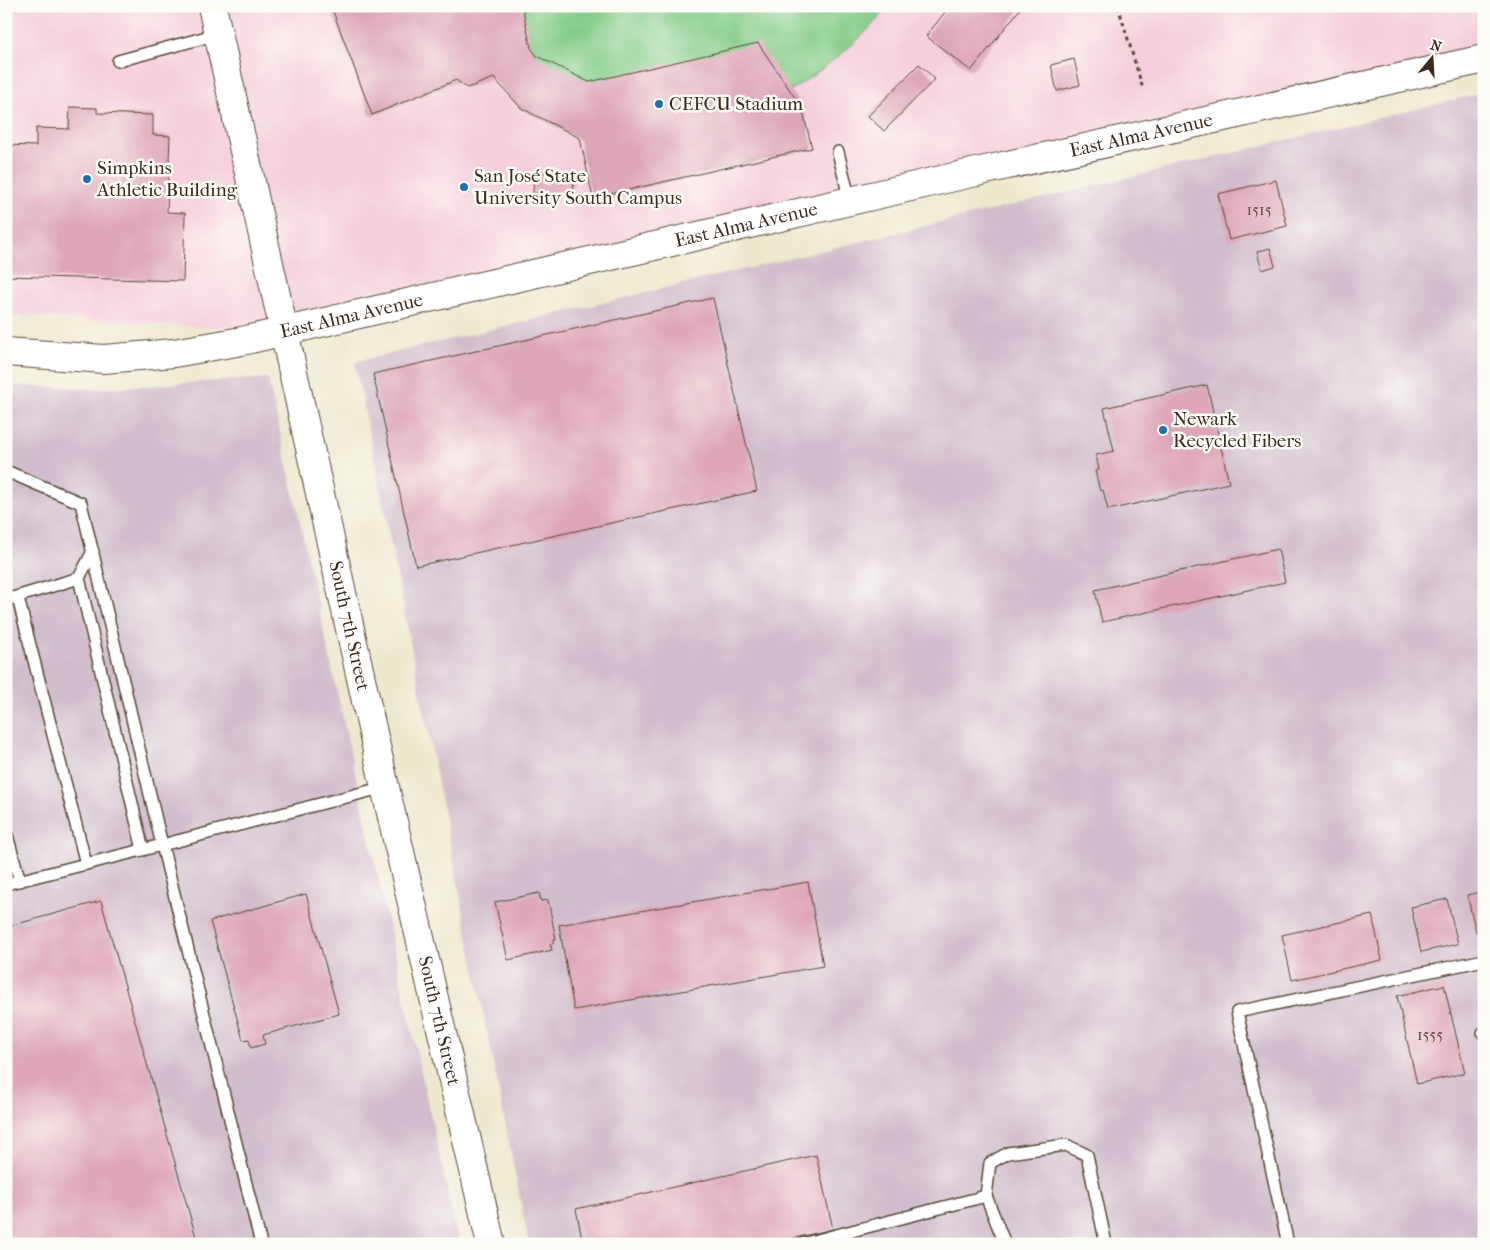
<svg xmlns="http://www.w3.org/2000/svg" width="1490" height="1250" font-family="'IM FELL French Canon',serif">
<style>
.built{fill:#f5cfdc}
.industrial{fill:#d1bdcc}
.green{fill:#83cc88;stroke:#5f7b53}
.building{fill:#dea6b9}
.lines{fill:none;stroke-linecap:round;stroke-linejoin:round}
.service-casing{stroke:#564638;stroke-width:14}
.tertiary-casing{stroke:#564638;stroke-width:30}
.secondary-casing{stroke:#564638;stroke-width:30}
.path{stroke:#564638;stroke-width:3;stroke-dasharray:4 4;stroke-linecap:butt}
.service{stroke:#fff;stroke-width:11}
.tertiary{stroke:#fff;stroke-width:28}
.secondary{stroke:#fff;stroke-width:28}
.poi-dot{fill:#1f6fb2;stroke:#fdfcf7;stroke-width:2}
.labels{text-anchor:middle;dominant-baseline:central;stroke-width:5;stroke-linejoin:round;paint-order:stroke}
.number-label{font-size:16px;fill:#644945}
.poi-label{font-size:19px;fill:#3b2a1e;stroke:#fdfcf7;text-anchor:start}
.street-label{font-size:19px;fill:#3b2a1e;stroke:#fdfcf7}
</style>
<rect width="100%" height="100%" fill="#fdfcf7"/>
<filter id="ink" filterUnits="userSpaceOnUse"><feTurbulence type="fractalNoise" baseFrequency=".02" numOctaves="2"/><feDisplacementMap in="SourceGraphic" scale="10" xChannelSelector="R" yChannelSelector="G"/><feConvolveMatrix kernelMatrix="1 2 1 2 8 2 1 2 1" color-interpolation-filters="sRGB"/></filter>
<filter id="wash" filterUnits="userSpaceOnUse"><feTurbulence type="fractalNoise" baseFrequency=".0096" numOctaves="4" result="noise"/><feDisplacementMap in="SourceGraphic" scale="20" xChannelSelector="R" yChannelSelector="G"/><feGaussianBlur stdDeviation="1.12" result="paint"/><feColorMatrix in="noise" values="0 0 0 0 0 0 0 0 0 0 0 0 0 0 0 0 0 1.4 0 .05"/><feComposite in="paint" operator="in"/></filter>
<g filter="url(#wash)">
<rect width="100%" height="100%" fill="#eee8cd"/>
<!-- built -->
<path class="built" d="M6,6H1484V60L285,332L6,315Z"/>
<!-- industrial -->
<g class="industrial">
<path d="M1484,93V1244H529L355,362Z"/>
<path d="M268,378L459,1244H6V385L94,389Z"/>
</g>
<!-- green -->
<path class="green" d="M331,6H889C860,42 828,66 790,91L802,108L812,148L593,198L580,138L521,108L494,78L456,80L372,115Z"/>
<g id="blocks">
<!-- building -->
<g class="building">
<path d="M331,6H522L531,48L537,56L589,82L758,43L802,108L812,148L593,198L580,138L521,108L494,78L467,88L456,80L372,115Z"/>
<path d="M950,6H1016L1020,9L971,71L926,36Z"/>
<path d="M1074,59L1080,85L1057,91L1051,65Z"/>
<path d="M919,64L935,79L884,131L868,116Z"/>
<path d="M70,107L97,108V113L153,115V135L170,136L167,212L185,213L183,281L6,276V145L36,146V128L69,129Z"/>
<path d="M534,172L574,175L573,195L533,193Z"/>
<path d="M1276,180L1287,226L1229,240L1218,194Z"/>
<path d="M1270,248L1275,266L1262,270L1257,252Z"/>
<path d="M713,298L757,491L416,566L373,374Z"/>
<path d="M1207,385L1229,483L1108,510L1103,490L1100,491L1095,471L1099,470L1096,455L1114,451L1104,408Z"/>
<path d="M1278,549L1285,582L1102,622L1095,590Z"/>
<path d="M808,882L823,966L574,1010L559,925Z"/>
<path d="M1484,891V930L1476,932L1467,895Z"/>
<path d="M539,893L541,901L548,900L556,939H554V943L550,944L552,950L508,960L495,902Z"/>
<path d="M306,894L339,1014L263,1035L265,1044L251,1048L249,1039L243,1040L210,921Z"/>
<path d="M1447,899L1458,944L1421,952L1411,907Z"/>
<path d="M101,901L198,1244H6V927Z"/>
<path d="M1372,915L1382,960L1292,980L1282,935Z"/>
<path d="M1444,985L1465,1073L1417,1084L1397,996Z"/>
<path d="M816,1155L833,1229L769,1244H583L576,1209Z"/>
</g>
</g>
</g>
<g filter="url(#ink)">
<use href="#blocks" fill-opacity="0" stroke="#564638" stroke-width="1"/>
<g class="lines">
<defs>
<g id="service">
<path d="M118,61L218,34"/>
<path d="M838,152L850,201"/>
<path d="M6,471L81,503L162,845L6,884"/>
<path d="M93,551L79,578L143,850"/>
<path d="M18,598L86,864"/>
<path d="M6,600L79,578"/>
<path d="M6,832L20,881"/>
<path d="M1483,1033L1484,1032"/>
<path d="M261,1244L162,845L385,787"/>
<path d="M802,1244L986,1196"/>
<path d="M1005,1244L986,1196L990,1163L1008,1153L1066,1145L1087,1155L1106,1244"/>
<path d="M1288,1244L1237,1012L1484,960"/>
</g>
<g id="tertiary">
<path id="s1" d="M212,6L385,787L491,1244"/>
</g>
<g id="secondary">
<path id="s2" d="M6,352L104,359L174,353L242,341L954,177L1484,59"/>
</g>
</defs>
<!-- service casing -->
<use href="#service" class="service-casing"/>
<!-- tertiary casing -->
<use href="#tertiary" class="tertiary-casing"/>
<!-- secondary casing -->
<use href="#secondary" class="secondary-casing"/>
<!-- path -->
<path class="path" d="M1118,6L1143,89"/>
<!-- service -->
<use href="#service" class="service"/>
<!-- tertiary -->
<use href="#tertiary" class="tertiary"/>
<!-- secondary -->
<use href="#secondary" class="secondary"/>
</g>
</g>
<!-- markers -->
<g class="poi-dot">
<circle cx="659" cy="104" r="5"/>
<circle cx="87" cy="179" r="5"/>
<circle cx="464" cy="187" r="5"/>
<circle cx="1163" cy="430" r="5"/>
</g>
<g class="labels">
<!-- number labels -->
<g class="number-label">
<text x="1259" y="209">1515</text>
<text x="1430" y="1034">1555</text>
</g>
<!-- poi labels -->
<g class="poi-label">
<text x="669" y="104">CEFCU Stadium</text>
<text x="97" y="168">Simpkins<tspan x="97" dy="22">Athletic Building</tspan></text>
<text x="474" y="176">San José State<tspan x="474" dy="22">University South Campus</tspan></text>
<text x="1173" y="419">Newark<tspan x="1173" dy="22">Recycled Fibers</tspan></text>
</g>
<!-- street labels -->
<g class="street-label">
<text stroke="none"><textPath href="#s2" startOffset="1160">East Alma Avenue</textPath></text>
<text stroke="none"><textPath href="#s2" startOffset="755">East Alma Avenue</textPath></text>
<text stroke="none"><textPath href="#s2" startOffset="350">East Alma Avenue</textPath></text>
<text stroke="none"><textPath href="#s1" startOffset="635">South 7th Street</textPath></text>
<text stroke="none"><textPath href="#s1" startOffset="1040">South 7th Street</textPath></text>
</g>
</g>
<!-- margin -->
<rect width="1490" height="1250" fill="none" stroke="#fdfcf7" stroke-width="25"/>
<!-- north arrow -->
<g transform="translate(1432 58) rotate(18)" stroke="#fdfcf7" stroke-width="4" paint-order="stroke">
<path d="M0-4L9 19L0 12L-9 19Z" fill="#3b2a1e"/>
<text y="-8" font-size="14" font-weight="bold" text-anchor="middle" fill="#3b2a1e">N</text>
</g>
</svg>
